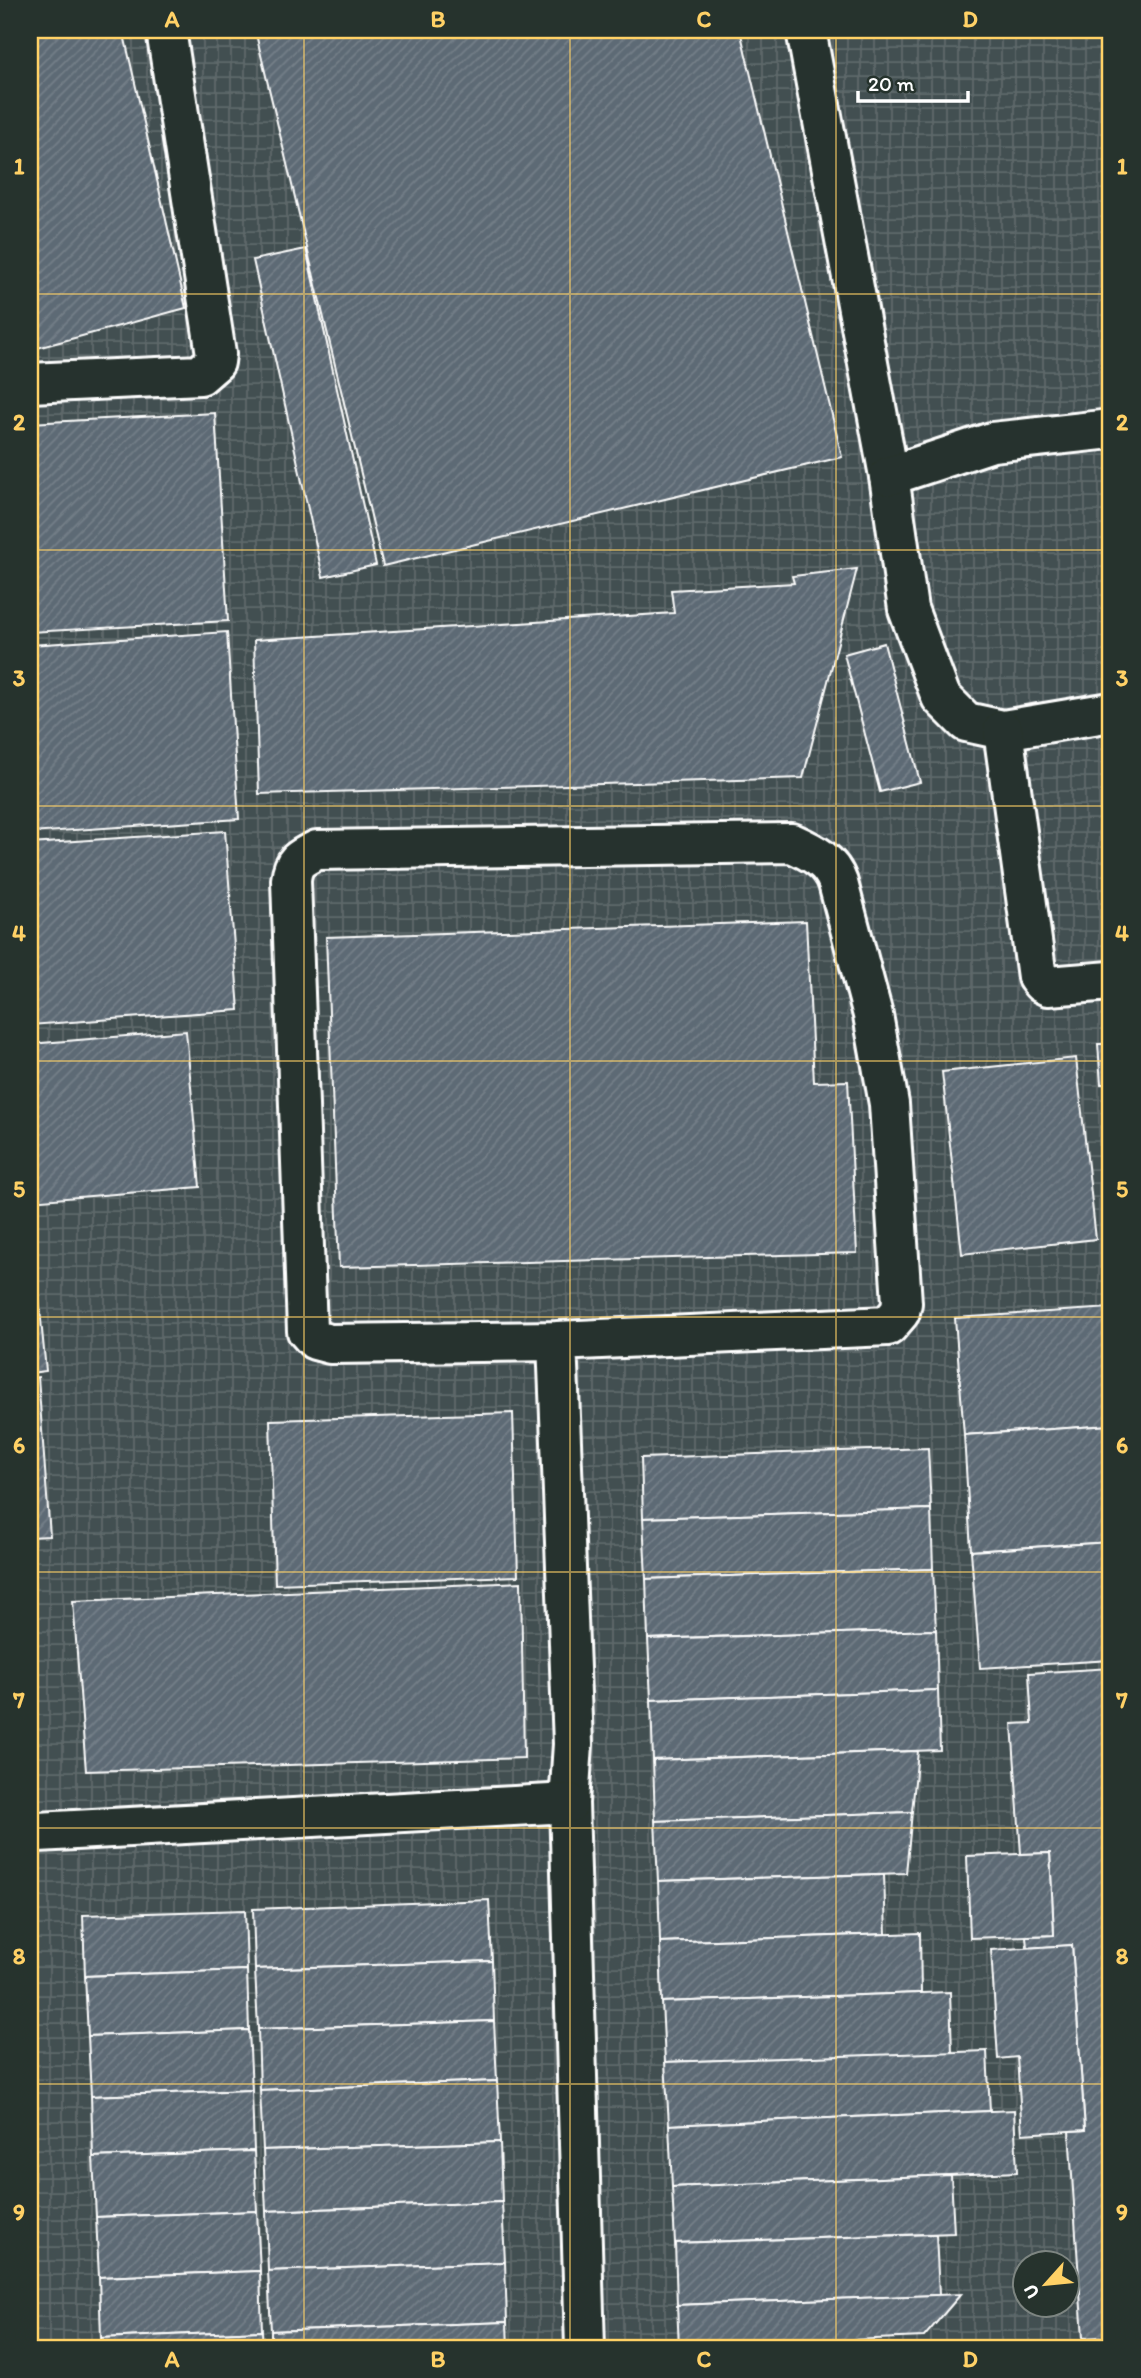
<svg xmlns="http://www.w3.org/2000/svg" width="1141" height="2378" font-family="Itim,sans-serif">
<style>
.industrial{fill:url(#industrial-grid);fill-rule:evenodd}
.building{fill:url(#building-hatch);stroke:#fff;stroke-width:2}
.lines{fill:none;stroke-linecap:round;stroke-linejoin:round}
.minor-casing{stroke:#fff;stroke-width:44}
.minor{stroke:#26332d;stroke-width:38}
.grid{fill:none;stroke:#ffd166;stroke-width:2;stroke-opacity:0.55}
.neatline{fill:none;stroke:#ffd166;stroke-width:2.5}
.grid-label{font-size:23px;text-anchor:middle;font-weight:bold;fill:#ffd166}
</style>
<defs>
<pattern id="industrial-grid" width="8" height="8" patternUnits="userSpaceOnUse" patternTransform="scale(1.75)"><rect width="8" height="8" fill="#424f51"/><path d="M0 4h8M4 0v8" fill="none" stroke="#5e696b"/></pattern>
<pattern id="building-hatch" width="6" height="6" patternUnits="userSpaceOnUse" patternTransform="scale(1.75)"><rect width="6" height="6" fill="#5d6a74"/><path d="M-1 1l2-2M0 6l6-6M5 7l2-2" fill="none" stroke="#758089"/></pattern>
</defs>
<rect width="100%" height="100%" fill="#364442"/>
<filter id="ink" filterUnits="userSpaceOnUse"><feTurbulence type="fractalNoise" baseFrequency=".0143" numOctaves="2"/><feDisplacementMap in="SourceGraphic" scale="14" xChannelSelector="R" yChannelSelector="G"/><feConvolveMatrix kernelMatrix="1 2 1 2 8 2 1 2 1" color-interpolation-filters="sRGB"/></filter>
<g filter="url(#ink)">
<!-- industrial -->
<path class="industrial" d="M30,30H1111V2348H30ZM1026,2262H1068V2304H1026Z"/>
<!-- building -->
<g class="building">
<path d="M30,30H123L186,308L30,350Z"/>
<path d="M255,30H740L842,457L383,566Z"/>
<path d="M306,249L376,565L323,577L253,260Z"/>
<path d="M215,413L228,621L30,632V423Z"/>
<path d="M857,569L803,778L259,794L254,640L674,613L671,590L794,583L792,576Z"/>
<path d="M227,632L239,819L30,833V645Z"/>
<path d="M884,643L920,782L880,792L844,654Z"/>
<path d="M225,831L239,1010L30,1025V844Z"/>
<path d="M806,921L814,1082L848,1081L857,1253L339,1267L326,937Z"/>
<path d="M186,1031L200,1187L30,1201V1044Z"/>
<path d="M1098,1044H1111V1084H1101Z"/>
<path d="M1076,1058L1096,1239L962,1254L942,1072Z"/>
<path d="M30,1248H34L46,1371L30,1373Z"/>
<path d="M1111,1308V1425L964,1435L955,1318Z"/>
<path d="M38,1377L50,1536L30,1537V1378Z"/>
<path d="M513,1413L518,1576L275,1584L270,1420Z"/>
<path d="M1111,1425V1542L971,1551L964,1435Z"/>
<path d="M928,1448L931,1509L643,1518L641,1458Z"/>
<path d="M931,1509L933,1569L646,1579L643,1518Z"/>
<path d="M1111,1542V1660L980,1668L971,1551Z"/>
<path d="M933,1569L936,1630L648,1639L646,1579Z"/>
<path d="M521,1582L524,1758L86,1771L73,1601Z"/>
<path d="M936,1630L938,1690L651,1700L648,1639Z"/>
<path d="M1111,1668V2348H1100V2337L1083,2338L1069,2131L1085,2130L1072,1945L1027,1948L1026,1936L1054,1935L1050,1853L1021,1854L1012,1724L1032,1723L1029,1673Z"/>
<path d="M938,1690L940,1750L653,1760L651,1700Z"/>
<path d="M918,1751L912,1812L655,1821L653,1760Z"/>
<path d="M912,1812L906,1873L658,1881L655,1821Z"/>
<path d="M1050,1853L1054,1935L970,1938L967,1856Z"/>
<path d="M884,1874L886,1934L660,1942L658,1881Z"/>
<path d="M489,1900L492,1961L255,1969L253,1909Z"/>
<path d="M245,1910L247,1970L85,1976L83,1915Z"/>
<path d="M920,1933L921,1993L662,2002L660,1942Z"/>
<path d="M1072,1945L1085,2130L1022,2134L1017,2057L998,2059L991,1950Z"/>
<path d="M492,1961L494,2021L258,2029L255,1969Z"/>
<path d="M247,1970L249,2030L88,2036L85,1976Z"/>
<path d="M950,1992L952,2053L665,2062L662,2002Z"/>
<path d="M494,2021L497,2081L260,2090L258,2029Z"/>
<path d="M249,2030L252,2090L91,2096L88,2036Z"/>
<path d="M987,2051L990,2111L669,2125L665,2062Z"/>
<path d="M497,2081L500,2142L263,2150L260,2090Z"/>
<path d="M252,2090L254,2151L93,2157L91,2096Z"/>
<path d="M1014,2110L1017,2172L672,2187L669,2125Z"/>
<path d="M500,2142L502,2202L266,2211L263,2150Z"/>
<path d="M254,2151L257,2211L96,2217L93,2157Z"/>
<path d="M951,2175L954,2233L675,2243L672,2187Z"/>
<path d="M502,2202L505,2262L268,2271L266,2211Z"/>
<path d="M257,2211L260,2271L99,2277L96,2217Z"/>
<path d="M936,2234L939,2295L677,2305L675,2243Z"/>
<path d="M505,2262L507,2322L271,2331L268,2271Z"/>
<path d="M260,2271L262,2331L101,2338L99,2277Z"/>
<path d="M961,2294L924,2337L679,2347L677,2305Z"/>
<path d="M507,2322L508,2348H271V2331Z"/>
<path d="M262,2331L263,2348H101V2338Z"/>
</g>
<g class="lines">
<defs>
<g id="minor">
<path d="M806,30L889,476L908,609L941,697L966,722L1003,730L1111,712"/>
<path d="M30,383L200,375L215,362L216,354L166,30"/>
<path d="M889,476L992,442L1111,429"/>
<path d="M1003,730L1037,977L1042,983L1048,986L1111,981"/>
<path d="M557,1341L888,1326L900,1312L902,1303L889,1104L873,1015L838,883C831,861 812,852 792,843L317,850C300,858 293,861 291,880L307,1331L315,1340L330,1344L557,1341L573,1744L569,1803L585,2348"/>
<path d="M30,1835L38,1832L569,1803"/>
</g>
</defs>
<!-- minor casing -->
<use href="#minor" class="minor-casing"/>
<!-- minor -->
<use href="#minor" class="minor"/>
</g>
</g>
<!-- grid -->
<path class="grid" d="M304,30V2348M570,30V2348M836,30V2348M30,294H1111M30,550H1111M30,806H1111M30,1061H1111M30,1317H1111M30,1572H1111M30,1828H1111M30,2084H1111"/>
<!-- margin -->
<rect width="1141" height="2378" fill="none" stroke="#26332d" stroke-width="77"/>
<!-- north arrow -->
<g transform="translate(1046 2284) rotate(243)"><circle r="33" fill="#26332d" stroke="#7d8581" stroke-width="2"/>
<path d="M0-5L12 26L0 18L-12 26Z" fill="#ffd166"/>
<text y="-10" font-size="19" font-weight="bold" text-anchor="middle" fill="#ffffff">U</text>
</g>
<!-- scale -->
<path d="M858 91v10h110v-10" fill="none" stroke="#ffffff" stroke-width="3.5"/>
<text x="868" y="91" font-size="21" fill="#ffffff" stroke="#26332d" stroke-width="5" paint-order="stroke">20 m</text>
<rect x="38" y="38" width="1064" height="2302" class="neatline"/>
<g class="grid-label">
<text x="172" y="27">A</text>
<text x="438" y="27">B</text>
<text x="704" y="27">C</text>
<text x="970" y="27">D</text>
<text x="19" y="174">1</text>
<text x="1122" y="174">1</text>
<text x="19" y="430">2</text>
<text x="1122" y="430">2</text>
<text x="19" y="686">3</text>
<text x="1122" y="686">3</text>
<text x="19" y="941">4</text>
<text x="1122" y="941">4</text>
<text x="19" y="1197">5</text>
<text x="1122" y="1197">5</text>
<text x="19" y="1453">6</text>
<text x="1122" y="1453">6</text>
<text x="19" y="1708">7</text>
<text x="1122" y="1708">7</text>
<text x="19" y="1964">8</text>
<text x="1122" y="1964">8</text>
<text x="19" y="2220">9</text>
<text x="1122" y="2220">9</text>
<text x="172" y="2367">A</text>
<text x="438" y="2367">B</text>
<text x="704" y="2367">C</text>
<text x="970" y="2367">D</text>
</g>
</svg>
